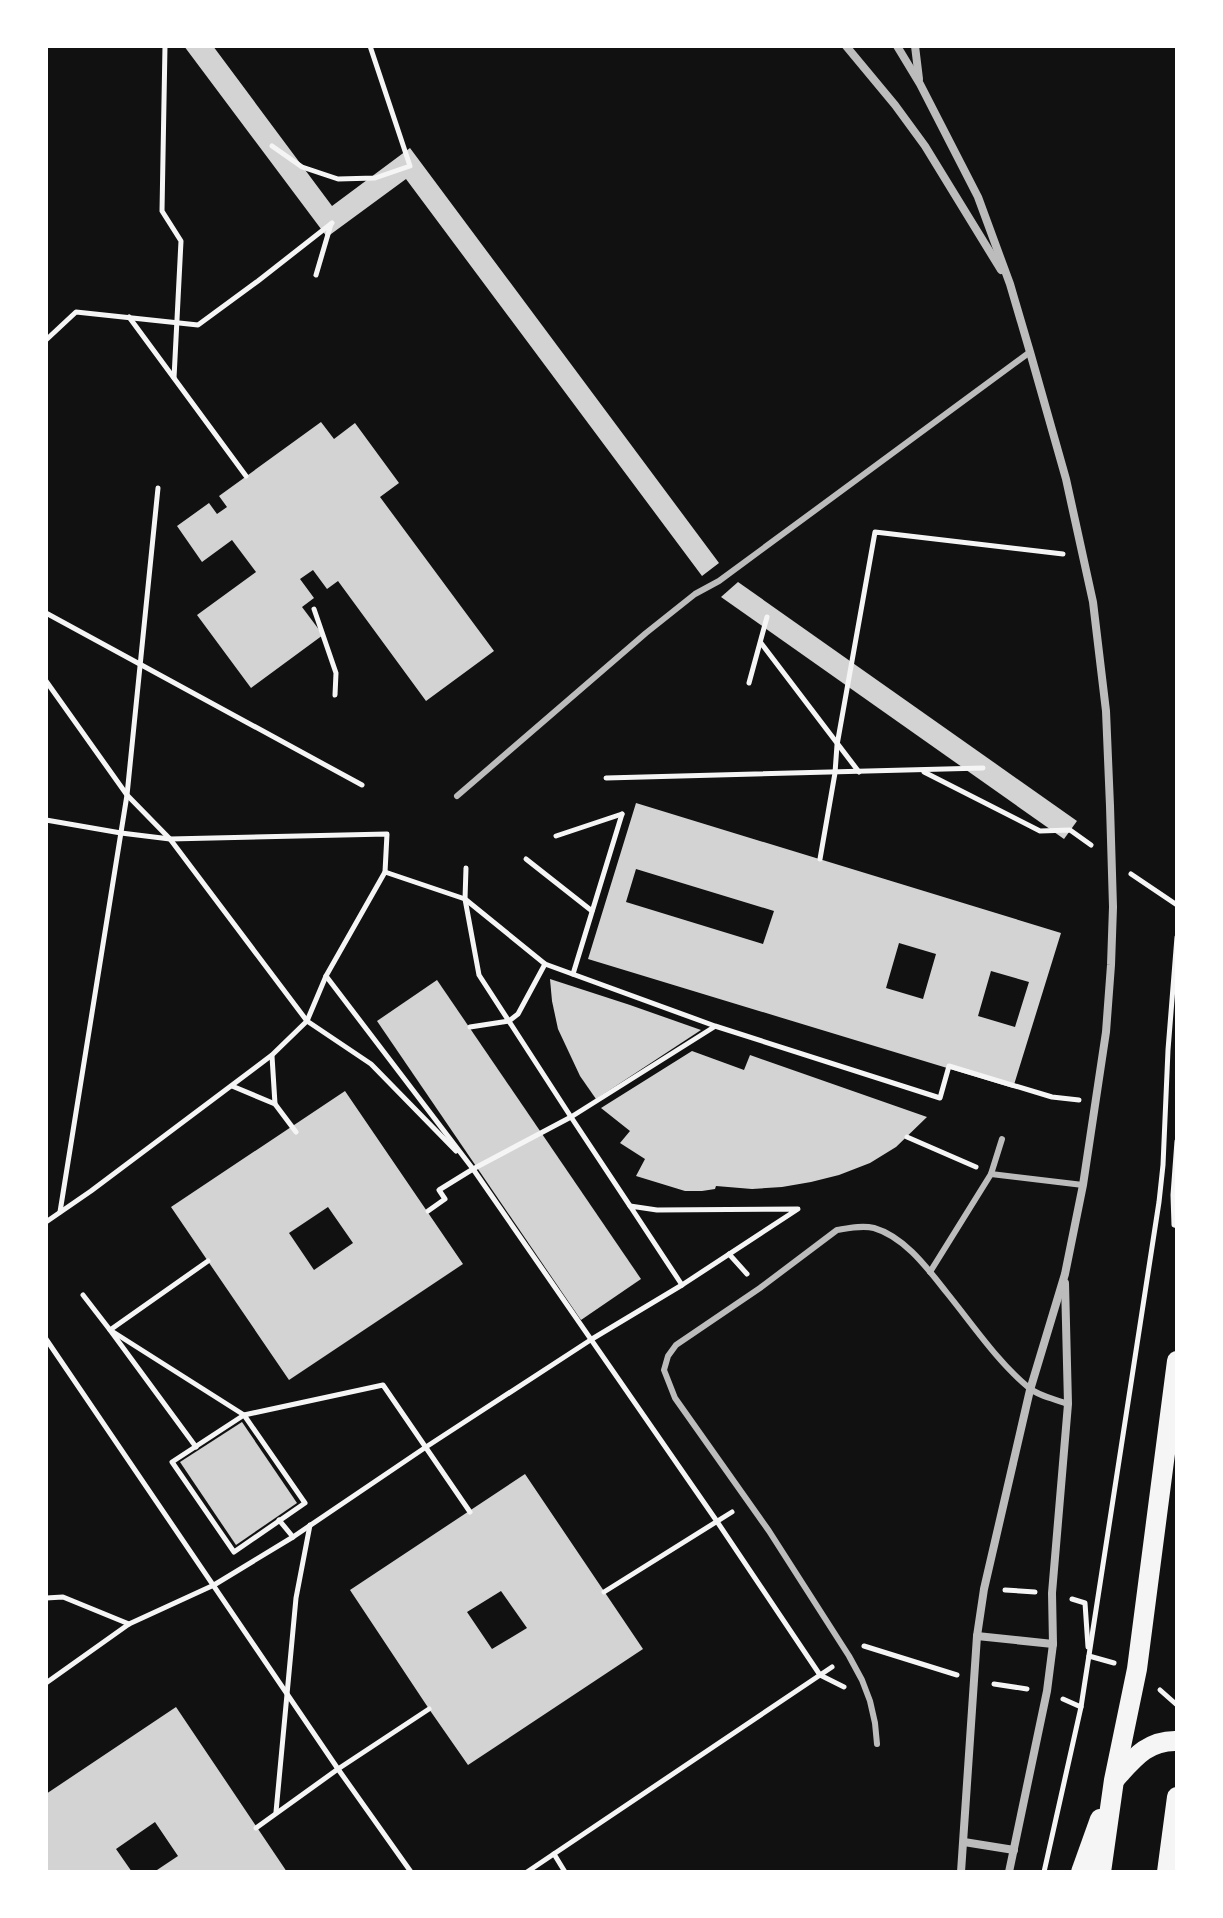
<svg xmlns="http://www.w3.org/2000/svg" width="1223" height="1918" font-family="Overpass,sans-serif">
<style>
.building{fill:#d3d3d3;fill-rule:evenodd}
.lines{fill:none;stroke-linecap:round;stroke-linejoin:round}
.path{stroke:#f5f5f5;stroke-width:5}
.service{stroke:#bcbcbc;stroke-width:6}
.minor{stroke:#bcbcbc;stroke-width:8}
.primary{stroke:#f5f5f5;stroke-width:20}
</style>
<rect width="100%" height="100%" fill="#111"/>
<!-- building -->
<g class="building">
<path d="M184,46H213L332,206L410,148L719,563L702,576L406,179L327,237Z"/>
<path d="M321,422L334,439L355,423L399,483L380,497L494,651L426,701L338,581L327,589L313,570L300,579L314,598L302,607L323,635L251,688L197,615L256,572L232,540L202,562L177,526L209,503L217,514L227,507L219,496Z"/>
<path d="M738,582L1077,821L1064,839L721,597Z"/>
<path d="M636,803L1061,933L1013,1088L588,959ZM636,869L774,911L763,944L626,902ZM899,943L936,954L923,999L886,988ZM991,971L1029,982L1015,1027L978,1016Z"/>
<path d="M550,979L630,1005L701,1030L596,1099L580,1076L558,1029L552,1001Z"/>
<path d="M437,980L641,1279L581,1320L377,1021Z"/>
<path d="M692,1051L744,1070L750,1055L927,1117L896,1147L870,1163L839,1175L811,1182L782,1187L752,1189L716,1186L715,1189L702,1191H685L636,1176L645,1159L620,1143L630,1131L601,1108Z"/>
<path d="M345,1091L463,1264L289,1380L171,1207ZM328,1207L353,1243L314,1270L289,1233Z"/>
<path d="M242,1422L297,1503L236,1545L180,1462Z"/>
<path d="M525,1474L643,1649L468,1765L429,1709L350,1590ZM501,1591L527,1628L492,1649L467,1612Z"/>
<path d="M176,1707L287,1872H154L178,1856L155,1822L116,1849L132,1872H46V1794Z"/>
</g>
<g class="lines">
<!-- path -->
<g class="path">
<path d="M165,46L162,211L181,241L174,378"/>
<path d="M272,146L302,167L338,179L375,178L410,166L370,46"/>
<path d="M316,275L331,224"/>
<path d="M129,317L246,476"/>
<path d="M46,340L76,312L198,325L258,281L332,223"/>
<path d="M314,609L336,673L335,695"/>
<path d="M46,613L362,785"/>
<path d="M761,643L859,772"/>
<path d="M46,681L127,795L170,839L307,1021L371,1064L456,1151"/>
<path d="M749,683L767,617"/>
<path d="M924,772L1040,831L1070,830L1091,845"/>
<path d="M606,778L983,768"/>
<path d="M46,820L121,833L170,839L387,834L385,872L326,976L307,1021L272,1055L91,1191L46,1222"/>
<path d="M556,836L622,814"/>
<path d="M526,859L592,911"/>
<path d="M820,859L835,773L837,745L875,532L1063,554"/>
<path d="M466,868L465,899L479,975L571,1117L630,1206"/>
<path d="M385,872L465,899L545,964L715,1026L940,1098L949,1066L1052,1097L1079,1100"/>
<path d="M1131,874L1177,905"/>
<path d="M573,974L622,814"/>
<path d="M326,976L473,1169L716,1520L820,1675L844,1687"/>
<path d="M470,1027L509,1021L518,1014L545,964"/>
<path d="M272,1056L275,1104L296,1132"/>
<path d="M232,1086L275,1104"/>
<path d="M907,1137L976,1167"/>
<path d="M1177,1141L1173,1195L1174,1225L1177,1226"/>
<path d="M630,1206L657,1210L798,1209L682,1285Z"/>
<path d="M428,1211L445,1199L439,1190L473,1169L571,1117L714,1027"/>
<path d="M60,1212L127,795L158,488"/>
<path d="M729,1254L747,1274"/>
<path d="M83,1295L110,1330L244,1415L383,1385L470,1512"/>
<path d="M46,1339L338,1769L411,1872"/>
<path d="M244,1415L305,1503L234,1552L172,1462Z"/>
<path d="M196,1447L110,1330L208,1261"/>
<path d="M279,1520L293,1537"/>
<path d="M1005,1590L1035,1592"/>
<path d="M604,1592L732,1512"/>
<path d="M46,1598L63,1597L129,1624"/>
<path d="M1072,1599L1085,1603L1088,1647"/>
<path d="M864,1646L957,1675"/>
<path d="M1089,1656L1114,1663"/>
<path d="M46,1683L129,1624L214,1585L293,1537L426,1447L592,1339L682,1285"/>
<path d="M994,1684L1027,1689"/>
<path d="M1160,1690L1177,1705"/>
<path d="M1063,1699L1081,1707"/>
<path d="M276,1812L296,1598L310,1525"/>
<path d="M256,1828L338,1769L429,1709"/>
<path d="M554,1854L565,1872"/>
<path d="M527,1872L832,1667"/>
<path d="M1044,1872L1081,1707L1159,1202L1163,1165L1168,1050L1177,937"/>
</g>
<!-- service -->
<g class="service">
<path d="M457,796L646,633L695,594L719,581L1030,352"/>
<path d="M991,1174L1083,1185"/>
<path d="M930,1272L991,1174L1002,1139"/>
<path d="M877,1744L875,1723L870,1701L862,1680L849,1656L769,1531L675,1398L664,1370L668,1356L676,1345L760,1288L837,1230C849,1228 862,1225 874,1228C905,1237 928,1269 947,1293C973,1325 997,1361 1028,1387C1038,1396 1055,1399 1068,1404"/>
</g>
<!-- minor -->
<g class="minor">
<path d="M846,46L895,105L925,146L1001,270"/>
<path d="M897,46L920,84L978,197L1010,284L1030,352L1066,479L1093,602L1106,711L1110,806L1113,907L1111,965L1106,1032L1083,1185L1065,1274L1030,1390L984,1589L977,1636L961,1872"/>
<path d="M915,46L919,79"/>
<path d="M977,1636L1053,1644"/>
<path d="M964,1842L1014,1850"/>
<path d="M1009,1872L1047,1691L1053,1644L1052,1593L1068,1404L1065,1283"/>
</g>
<!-- primary -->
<g class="primary">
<path d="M1116,1778C1134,1758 1148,1740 1177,1741"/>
<path d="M1081,1872L1100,1819"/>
<path d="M1101,1872L1114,1780L1137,1669L1177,1361"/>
<path d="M1167,1872L1177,1797"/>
</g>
</g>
<!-- border -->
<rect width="1223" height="1918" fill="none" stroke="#ffffff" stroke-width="96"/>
</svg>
